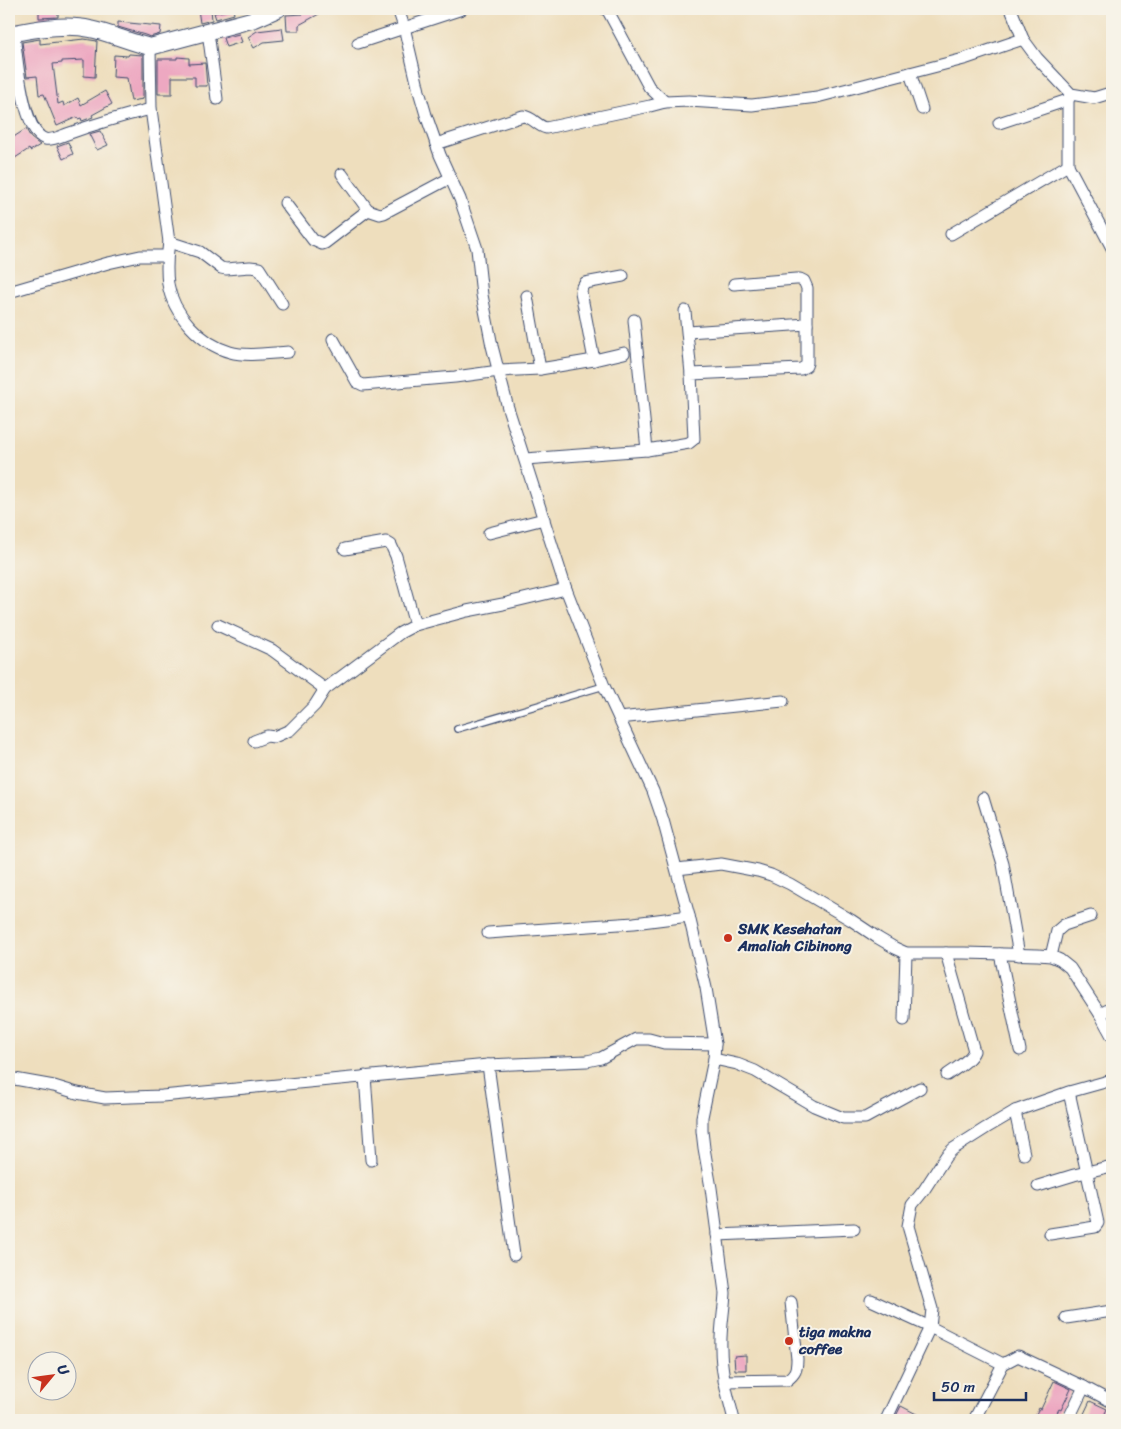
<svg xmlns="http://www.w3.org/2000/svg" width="1121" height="1429" font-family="Sriracha,sans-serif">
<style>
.building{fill:#eda8c1}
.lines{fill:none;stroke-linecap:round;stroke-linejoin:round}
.lane-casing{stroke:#3b496c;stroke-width:8}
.street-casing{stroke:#3b496c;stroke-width:13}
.secondary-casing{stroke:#3b496c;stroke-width:18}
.lane{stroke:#fff;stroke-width:5.5}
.street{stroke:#fff;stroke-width:11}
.secondary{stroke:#fff;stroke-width:16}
.poi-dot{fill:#c8321e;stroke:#f7f3e8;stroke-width:2}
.labels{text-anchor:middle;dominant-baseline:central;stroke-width:4;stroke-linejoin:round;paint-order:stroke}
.poi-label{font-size:15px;font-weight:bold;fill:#1b2f5e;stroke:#f7f3e8;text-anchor:start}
</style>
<rect width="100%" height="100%" fill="#f7f3e8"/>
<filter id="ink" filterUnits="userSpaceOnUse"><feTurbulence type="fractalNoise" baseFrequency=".02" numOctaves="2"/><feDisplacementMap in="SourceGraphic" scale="10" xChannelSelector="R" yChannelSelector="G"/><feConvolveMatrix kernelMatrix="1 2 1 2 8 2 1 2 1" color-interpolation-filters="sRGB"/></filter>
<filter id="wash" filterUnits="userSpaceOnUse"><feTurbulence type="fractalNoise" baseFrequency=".0096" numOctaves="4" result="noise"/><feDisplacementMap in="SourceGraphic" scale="20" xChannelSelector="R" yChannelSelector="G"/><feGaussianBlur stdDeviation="1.12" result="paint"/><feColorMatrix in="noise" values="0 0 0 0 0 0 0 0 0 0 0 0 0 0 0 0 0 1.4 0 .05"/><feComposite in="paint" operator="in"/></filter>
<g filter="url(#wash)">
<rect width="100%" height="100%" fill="#eedebd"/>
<g id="blocks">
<!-- building -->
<g class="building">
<path d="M39,9H58V17L39,18Z"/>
<path d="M198,9H211L212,20L200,23Z"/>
<path d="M233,9L234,14L216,19L214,13Z"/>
<path d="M300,9H328L299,25V31H287L286,15L303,14Z"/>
<path d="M118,22L161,26L160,34L150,37L145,35L118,27Z"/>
<path d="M282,28L284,40L264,42L254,48L248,37L257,31Z"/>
<path d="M239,34L242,42L226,47L223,38Z"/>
<path d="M40,39V44L84,39L97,41L95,77L84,76V60L62,61V63L53,64L58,104L63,102L64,106L78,98L81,105L105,91L112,104L92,115L93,117L82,121L81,118L78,119L77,117L57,126L44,94L39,95L37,76L27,77L22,42Z"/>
<path d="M129,54L143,55V99L131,101L127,78L113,77L114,55L128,56Z"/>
<path d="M177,57L189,58V64L205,63L207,86H195V77H172V94H158V59H177Z"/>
<path d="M26,129L31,138L40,145L30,151L29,149L15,158L9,148V140Z"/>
<path d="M100,131L108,145L97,150L89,134Z"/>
<path d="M68,142L73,154L63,159L57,146Z"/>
<path d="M746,1355V1370H735L734,1356Z"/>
<path d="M1054,1381L1071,1389L1061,1410L1059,1409L1053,1420H1033L1039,1408L1041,1409Z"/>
<path d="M1090,1401L1107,1409L1102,1420H1081Z"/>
<path d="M901,1406L928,1420H894Z"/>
</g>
</g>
</g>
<g filter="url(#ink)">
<use href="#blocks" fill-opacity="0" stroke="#3b496c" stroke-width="1"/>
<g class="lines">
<defs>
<path id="lane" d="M457,729L604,686"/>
<g id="street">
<path d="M398,9L404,27L419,91L426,115L440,155L460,199L477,249L482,295L492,346L508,408L566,589L604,686L653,791L663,820L689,916L706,988L715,1044L714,1059L702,1117V1131L704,1148L711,1188L725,1293C724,1312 720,1330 721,1348C721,1373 728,1396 734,1420"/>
<path d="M605,9L608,11L649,87L665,102"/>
<path d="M1011,9L1023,39L1037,58L1071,94L1094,98L1107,94L1112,95"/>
<path d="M208,32L217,99"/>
<path d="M14,33C16,53 23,133 45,139C52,141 61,136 67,134C95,124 122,116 151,109"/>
<path d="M358,43L462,9"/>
<path d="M150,47L151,109L169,242C167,256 166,269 168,284C173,314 201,344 230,352C247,357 270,353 288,352"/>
<path d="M910,73L922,109"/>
<path d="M1071,94L1068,100V165L1112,248"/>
<path d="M999,123L1068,100"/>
<path d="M436,144L523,116C533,117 537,126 546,128L650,106L665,102L689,101L752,105L817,97L964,59L1023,39"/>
<path d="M342,174L368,210"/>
<path d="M285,203L313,240L322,244L325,243L368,210L380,214L384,213L450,178"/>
<path d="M951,234L1068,165"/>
<path d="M169,242L200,252L221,268L226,269L250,267L259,268L282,304"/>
<path d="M9,292L108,263L140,256H162L166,258"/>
<path d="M527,296L540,369"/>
<path d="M685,311L691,374"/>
<path d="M634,320L647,450"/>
<path d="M688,332L807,324"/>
<path d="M333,339L357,382L363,385L455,377L499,371L540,369L594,360L624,353"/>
<path d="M594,360L581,292L582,287L585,283L623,276"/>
<path d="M525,459L647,450L689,443L694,439L691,374L801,369L806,366L807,363V288L804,281L800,279H796L734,284"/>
<path d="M489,533L544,519"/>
<path d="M345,549L386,542L391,545L396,556L415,625"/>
<path d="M218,625L272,650L325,689"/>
<path d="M619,718L783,701"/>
<path d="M254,741L267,736L274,737L290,730L315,705L325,689L400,633L415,625L467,611L503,604L566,589"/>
<path d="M983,798L1003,864L1019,955"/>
<path d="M677,869L721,864L758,871L771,875L790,884L851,920L878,938L895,948L906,953H964L1038,955L1051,956L1060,960L1070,968L1100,1014L1112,1036"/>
<path d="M488,933L634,923L689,916"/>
<path d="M946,953L974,1051C970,1061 956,1068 947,1075"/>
<path d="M1000,954L1020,1050"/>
<path d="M1051,956L1057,931L1064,925L1091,916"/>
<path d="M1100,1014L1112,1008"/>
<path d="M904,1020L906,953"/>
<path d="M714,1059L737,1064L755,1071L814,1106L843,1118H865L920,1088"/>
<path d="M488,1065L514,1255"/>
<path d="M365,1076L371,1160"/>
<path d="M9,1078L54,1086L77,1093L105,1098L131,1097L162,1096L488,1065L587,1061L601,1058L636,1039H649L664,1043L715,1044"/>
<path d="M1015,1111L1024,1154"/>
<path d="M1038,1186L1074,1175L1112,1166"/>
<path d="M1050,1234L1095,1227L1098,1223L1069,1092"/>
<path d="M717,1235L854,1229"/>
<path d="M871,1300L930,1327L1003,1364"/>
<path d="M1066,1318L1112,1311"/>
<path d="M724,1381L787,1380C795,1374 797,1370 797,1359L791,1302"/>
<path d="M886,1420L930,1327L932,1309L908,1226L912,1205L924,1190L946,1156L953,1149L986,1128L1015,1111L1069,1092L1112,1080"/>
<path d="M974,1420L1003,1364L1018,1356L1084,1387L1112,1402"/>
<path d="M1068,1420L1084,1387"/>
</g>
<path id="secondary" d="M9,34C33,29 66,23 90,29C110,33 129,42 150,47L255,19L278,9"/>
</defs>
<!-- lane casing -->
<use href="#lane" class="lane-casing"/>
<!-- street casing -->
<use href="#street" class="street-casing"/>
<!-- secondary casing -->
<use href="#secondary" class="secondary-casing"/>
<!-- lane -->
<use href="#lane" class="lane"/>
<!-- street -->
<use href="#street" class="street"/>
<!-- secondary -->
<use href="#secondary" class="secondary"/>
</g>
</g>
<!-- markers -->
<g class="poi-dot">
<circle cx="728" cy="938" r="5"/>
<circle cx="789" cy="1341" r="5"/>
</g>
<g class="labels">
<!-- poi labels -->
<g class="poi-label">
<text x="738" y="929">SMK Kesehatan<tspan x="738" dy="17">Amaliah Cibinong</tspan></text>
<text x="799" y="1332">tiga makna<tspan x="799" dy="17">coffee</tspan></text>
</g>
</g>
<!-- margin -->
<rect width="1121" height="1429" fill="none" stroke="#f7f3e8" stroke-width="30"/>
<!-- north arrow -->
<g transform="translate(52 1376) rotate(61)"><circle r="24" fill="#f7f3e8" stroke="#9fa5b1"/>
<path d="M0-4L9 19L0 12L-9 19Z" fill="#c8321e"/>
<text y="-8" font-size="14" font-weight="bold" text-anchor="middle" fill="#1b2f5e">U</text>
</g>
<!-- scale -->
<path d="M934 1392v8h92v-8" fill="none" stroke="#1b2f5e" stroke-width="2.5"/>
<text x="941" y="1392" font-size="15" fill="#1b2f5e" stroke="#f7f3e8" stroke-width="4" paint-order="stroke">50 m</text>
</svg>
